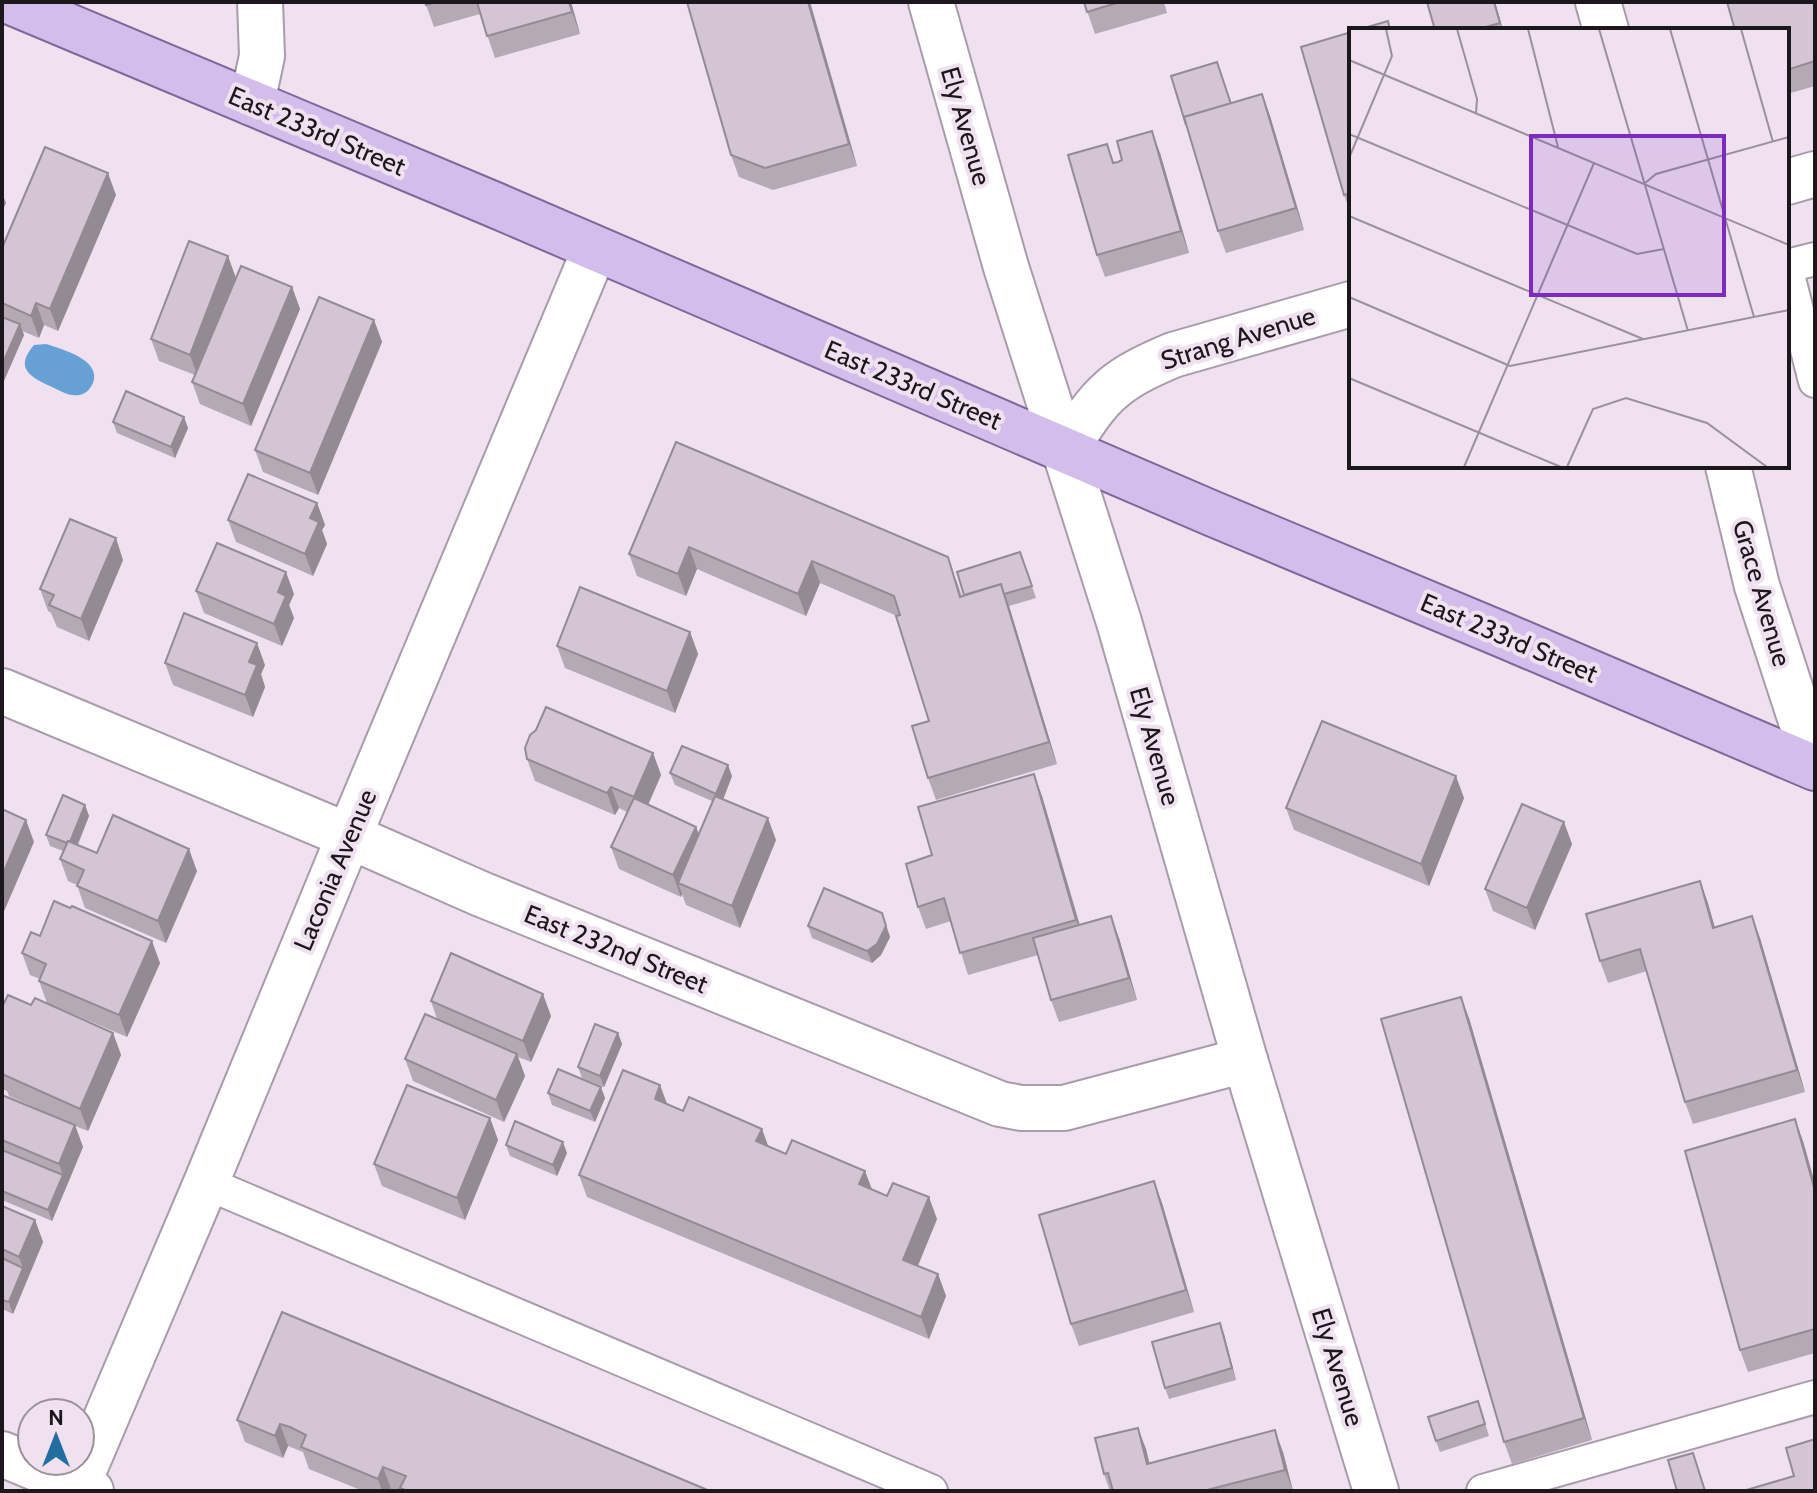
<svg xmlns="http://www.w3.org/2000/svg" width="1817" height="1493" font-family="Cabin,sans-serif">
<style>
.water{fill:#67a0d5}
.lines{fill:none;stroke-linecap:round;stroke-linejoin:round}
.service-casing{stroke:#a99caa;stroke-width:36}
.minor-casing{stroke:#a99caa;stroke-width:48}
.tertiary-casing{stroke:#a99caa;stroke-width:48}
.primary-casing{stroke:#806799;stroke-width:48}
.service{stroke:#fff;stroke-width:32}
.minor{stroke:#fff;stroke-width:44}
.tertiary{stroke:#fff;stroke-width:44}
.primary{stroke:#d3beeb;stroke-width:44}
.wall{fill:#b5a9b5}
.shaded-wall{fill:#948a94}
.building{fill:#d3c5d3;stroke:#948a94;stroke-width:2}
.labels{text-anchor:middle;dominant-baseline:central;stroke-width:8;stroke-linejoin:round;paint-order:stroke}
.street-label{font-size:26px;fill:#1c171c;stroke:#efe1f0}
.inset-road{fill:none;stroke:#9b909b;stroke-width:2}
.view{fill:#7b2cbf;fill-opacity:0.15;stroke:#7b2cbf;stroke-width:4}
.inset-edge{fill:none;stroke:#1c171c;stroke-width:4}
</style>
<rect width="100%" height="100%" fill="#efe1f0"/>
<!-- water -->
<path class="water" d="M46,344C62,349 102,360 93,383C90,389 86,394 79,395C69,397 59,390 50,386C28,376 15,367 34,345Z"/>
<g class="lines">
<defs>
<g id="service">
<path d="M1787,266L1815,259"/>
<path d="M1787,271L1815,381"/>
<path d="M206,1183L931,1491"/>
<path d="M1483,1491L1815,1397"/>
</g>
<g id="minor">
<path d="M931,2L1006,267L1119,622L1245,1060L1376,1491"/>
<path d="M1598,2L1606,30"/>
<path d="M252,103L262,56L260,2"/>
<path d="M1787,182L1815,174"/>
<path d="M1066,450C1079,429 1093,405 1112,389C1129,374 1152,364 1173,355L1351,304"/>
<path d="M1728,466L1757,586L1815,764"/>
<path d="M2,691L349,836L481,894L1000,1104L1021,1108H1064L1245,1060"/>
<path d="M2,1454L91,1491"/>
</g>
<path id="tertiary" d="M75,1491L206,1183L349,836L595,249"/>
<path id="primary" d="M11,2L495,205L1211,513L1503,635L1815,768"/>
</defs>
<!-- service casing -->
<use href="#service" class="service-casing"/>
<!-- minor casing -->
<use href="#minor" class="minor-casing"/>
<!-- tertiary casing -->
<use href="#tertiary" class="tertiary-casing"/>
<!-- primary casing -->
<use href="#primary" class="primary-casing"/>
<!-- service -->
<use href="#service" class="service"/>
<!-- minor -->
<use href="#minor" class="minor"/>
<!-- tertiary -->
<use href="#tertiary" class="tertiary"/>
<!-- primary -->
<use href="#primary" class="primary"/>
</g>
<!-- wall -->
<g class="wall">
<path d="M425,2H571L580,34L495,58L480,14L434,27Z"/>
<path d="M810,2L857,166L773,190L739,177L731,155Z"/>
<path d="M1084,2H1164L1167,13L1095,34Z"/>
<path d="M1495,2L1503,30H1435Z"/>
<path d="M1815,2V86L1787,94V30Z"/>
<path d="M1351,32V213L1344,195Z"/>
<path d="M1262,94L1270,116L1304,230L1226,253L1218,231L1231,103Z"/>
<path d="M1107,144L1114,163L1160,153L1189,253L1105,277L1097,255Z"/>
<path d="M116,195L58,331L44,325L39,338L22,331L24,335L3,383H2V248Z"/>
<path d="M236,278L228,298L292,287L300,309L251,426L200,404L192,382L195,375L159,361L151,339Z"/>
<path d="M374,320L382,342L318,495L263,472L255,450Z"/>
<path d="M113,422L188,428L175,458L117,433Z"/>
<path d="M676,442L956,579L962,596L964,595L1020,552L1036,598L1009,606L1057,764L936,800L928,778L929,721L897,616L820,583L806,616L697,569L686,596L637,576L629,554Z"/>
<path d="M317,503L325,525L322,530L327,544L313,576L236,542L228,520Z"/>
<path d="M123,560L89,641L57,627L51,613L48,611L40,589Z"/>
<path d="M196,591L294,594L289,605L294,618L282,646L204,613Z"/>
<path d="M690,632L698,654L675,713L565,668L557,646Z"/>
<path d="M165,663L265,665L261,674L265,687L253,717L173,685Z"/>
<path d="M536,730L653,753L661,775L648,804L696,827L699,834L712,801L675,785L670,773L732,776L723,799L776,840L740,928L686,905L682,894L681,897L619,869L611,847L627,812L619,808L615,815L535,781L527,759Z"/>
<path d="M1042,796L1080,925L1119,938L1137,1000L1059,1022L1051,1000L1038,955L968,975L951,921L926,929L918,907L932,855Z"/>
<path d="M1464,798L1429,886L1294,830L1286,808Z"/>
<path d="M85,805L89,816L78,845L97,853L197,871L166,943L85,908L77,885L68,881L60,859L63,851L50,846L46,835Z"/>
<path d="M1572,844L1535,930L1493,911L1485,889Z"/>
<path d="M1700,881L1715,927L1760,938L1805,1092L1693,1124L1685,1102L1647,971L1608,983L1600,961Z"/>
<path d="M882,913L890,937L881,955L872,963L812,938L808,926Z"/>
<path d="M40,936L160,963L127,1037L47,1003L39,981L40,979L30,975L22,953Z"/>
<path d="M431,1001L551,1016L531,1062L518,1057L525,1076L504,1122L413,1081L405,1059L437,1019Z"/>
<path d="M31,1005L113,1033L121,1055L88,1131L75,1126L83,1147L52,1221L2,1200V1095L60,1119L9,1096L7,1091L2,1089V1007Z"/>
<path d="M1469,1018L1592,1440L1512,1464L1504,1442Z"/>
<path d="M618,1033L622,1044L604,1087L582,1078L578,1067Z"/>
<path d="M660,1085L667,1104L683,1111L762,1129L768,1147L786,1154L865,1171L872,1189L937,1219L918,1266L938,1274L946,1296L929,1339L587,1197L579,1175Z"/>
<path d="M548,1093L605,1098L595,1122L552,1105Z"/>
<path d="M490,1118L498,1140L465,1220L382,1186L374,1164Z"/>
<path d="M1803,1141L1815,1184V1353L1748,1372L1740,1350Z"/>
<path d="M506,1145L567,1153L557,1176L510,1156Z"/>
<path d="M1162,1203L1194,1312L1079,1346L1071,1324Z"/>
<path d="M2,1206L35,1220L43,1242L13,1314L2,1309Z"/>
<path d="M282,1312L710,1491H396L391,1489L390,1491H363L309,1469L303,1452L288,1446L283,1458L245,1442L237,1420Z"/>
<path d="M1220,1323L1236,1380L1169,1399L1165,1388Z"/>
<path d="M1478,1401L1489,1436L1440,1452L1436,1441Z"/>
<path d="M1146,1449L1149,1464L1283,1452L1293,1491H1110L1104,1474Z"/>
</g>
<!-- shaded-wall -->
<g class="shaded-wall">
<path d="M569,2H571L580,34L572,12Z"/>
<path d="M808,2H810L857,166L849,144Z"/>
<path d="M1494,2H1495L1503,30H1502Z"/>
<path d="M1262,94L1270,116L1304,230L1296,208Z"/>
<path d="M1152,131L1160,153L1189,253L1181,231Z"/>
<path d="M108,173L116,195L58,331L50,309Z"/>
<path d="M2,193L6,203L2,212Z"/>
<path d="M228,256L236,278L198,377L190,355Z"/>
<path d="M292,287L300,309L251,426L243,404Z"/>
<path d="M36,303L44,325L39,338L31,316Z"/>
<path d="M374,320L382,342L318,495L310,473Z"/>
<path d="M20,324L24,335L3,383L2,365Z"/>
<path d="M184,417L188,428L175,458L171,447Z"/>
<path d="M317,503L325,525L322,530L327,544L313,576L305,554L310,518Z"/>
<path d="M116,538L123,560L89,641L81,619Z"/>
<path d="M689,547L697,569L686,596L678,574Z"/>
<path d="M812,561L820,583L806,616L798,594Z"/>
<path d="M286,572L294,594L289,605L294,618L282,646L274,624L278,592Z"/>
<path d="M1001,584L1009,606L1057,764L1049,742Z"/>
<path d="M690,632L698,654L675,713L667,691Z"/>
<path d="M257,643L265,665L261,674L265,687L253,717L245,695L249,662Z"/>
<path d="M653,753L661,775L642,819L634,797Z"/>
<path d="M728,765L732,776L721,805L716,794Z"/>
<path d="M1034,774L1042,796L1084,941L1076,920Z"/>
<path d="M1456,776L1464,798L1429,886L1421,864Z"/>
<path d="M611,787L619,808L615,815L607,793Z"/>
<path d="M85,805L89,816L73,855L69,844Z"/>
<path d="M768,818L776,840L740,928L732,906Z"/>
<path d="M26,820L34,842L2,916V876Z"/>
<path d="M1564,822L1572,844L1535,930L1527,908Z"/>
<path d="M696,827L704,849L678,883L682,894L681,897L673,875Z"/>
<path d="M189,849L197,871L166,943L158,921Z"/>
<path d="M1700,881L1708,903L1721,950L1713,928Z"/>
<path d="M882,913L890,937L881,955L872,963L867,951Z"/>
<path d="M1111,916L1119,938L1137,1000L1129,978Z"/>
<path d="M1752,916L1760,938L1805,1092L1797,1070Z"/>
<path d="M152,941L160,963L127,1037L119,1015Z"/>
<path d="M543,994L551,1016L531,1062L523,1041Z"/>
<path d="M1461,997L1469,1018L1592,1440L1584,1418Z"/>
<path d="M113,1033L121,1055L88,1131L80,1109Z"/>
<path d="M618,1033L622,1044L604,1087L600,1076Z"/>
<path d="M517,1054L525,1076L504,1122L496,1100Z"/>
<path d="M660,1085L668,1107L655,1099Z"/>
<path d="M601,1087L605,1098L595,1122L590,1111Z"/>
<path d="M490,1118L498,1140L465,1220L457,1198Z"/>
<path d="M1795,1119L1803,1141L1815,1184V1191Z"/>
<path d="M75,1125L83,1147L52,1221L48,1210L63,1175L59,1164Z"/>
<path d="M762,1129L770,1151L756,1141Z"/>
<path d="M563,1142L567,1153L557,1176L553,1165Z"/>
<path d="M865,1171L873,1193L859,1184Z"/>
<path d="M1154,1181L1162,1203L1194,1312L1186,1290Z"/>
<path d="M929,1197L937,1219L911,1282L903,1260Z"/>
<path d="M35,1220L43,1242L13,1314L9,1302L23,1268L19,1257Z"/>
<path d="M938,1274L946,1296L929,1339L921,1317Z"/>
<path d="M1220,1323L1224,1334L1236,1380L1232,1368Z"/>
<path d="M280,1424L288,1446L283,1458L275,1436Z"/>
<path d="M1138,1428L1146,1449L1155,1486L1147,1464Z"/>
<path d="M1275,1430L1283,1452L1293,1491L1285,1470Z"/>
<path d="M383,1467L391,1489L390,1491H382L378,1479Z"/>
</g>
<!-- building -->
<g class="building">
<path d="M425,2H437L426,5Z"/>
<path d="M477,2H569L572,12L487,36Z"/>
<path d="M687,2H808L849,144L765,168L731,155Z"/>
<path d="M1084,2H1120L1087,12Z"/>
<path d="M1427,2H1494L1500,23L1475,30H1435Z"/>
<path d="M1727,2H1815V61L1787,70V30H1735Z"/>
<path d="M1388,21L1390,30H1357Z"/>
<path d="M1351,32V193L1344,195L1301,47Z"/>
<path d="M1217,62L1231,104L1184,117L1186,125L1171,76Z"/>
<path d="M1262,94L1296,208L1218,231L1184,117Z"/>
<path d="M1152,131L1181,231L1097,255L1068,155L1107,144L1113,163L1118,162L1122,160L1117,141Z"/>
<path d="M45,147L108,173L50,309L36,303L31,316L2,303V248Z"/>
<path d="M189,241L228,256L190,355L151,339Z"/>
<path d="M241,266L292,287L243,404L192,382Z"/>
<path d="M319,297L374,320L310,473L255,450Z"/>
<path d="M2,317L20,324L2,365Z"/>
<path d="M126,391L184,417L171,447L113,422Z"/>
<path d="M676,442L948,557L960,597L1001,584L1049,742L928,778L912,726L929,721L896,616L900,615L894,596L812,561L798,594L689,547L678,574L629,554Z"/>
<path d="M248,474L317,503L310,518L319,522L305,554L228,520Z"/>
<path d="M70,519L116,538L81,619L49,605L54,595L40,589Z"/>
<path d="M217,543L286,572L278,592L286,596L274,624L196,591Z"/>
<path d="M1020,552L1032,586L1004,594L1001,584L964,595L957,572Z"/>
<path d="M580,587L690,632L667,691L557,646Z"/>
<path d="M184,613L257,643L249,662L257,665L245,695L165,663Z"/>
<path d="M546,707L653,753L634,797L611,787L607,793L527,759L525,748L530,735L536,730Z"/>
<path d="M1322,721L1456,776L1421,864L1286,808Z"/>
<path d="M682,746L728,765L716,794L670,773Z"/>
<path d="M1034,774L1076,920L960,953L944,898L918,907L906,864L932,855L918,807Z"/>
<path d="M63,795L85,805L70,842L68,841L67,843L46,835Z"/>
<path d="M715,796L768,818L732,906L678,883Z"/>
<path d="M634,798L696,827L673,875L611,847Z"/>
<path d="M1522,804L1564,822L1527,908L1485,889Z"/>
<path d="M2,809L26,820L2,876Z"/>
<path d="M113,815L189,849L158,921L77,886L84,870L60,859L68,841L97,853Z"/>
<path d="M1700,881L1713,928L1752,916L1797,1070L1685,1102L1640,949L1600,961L1586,914Z"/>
<path d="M824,888L882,913L886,926L877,944L867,951L808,926Z"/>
<path d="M54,901L70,908L72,906L152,941L119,1015L39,981L46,964L22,953L31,932L40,936Z"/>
<path d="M1111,916L1129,978L1051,1000L1033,938Z"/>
<path d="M451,953L543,994L523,1041L431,1001Z"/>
<path d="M8,995L31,1005L35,998L113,1033L80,1109L2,1074V1007Z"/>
<path d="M1461,997L1584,1418L1504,1442L1381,1019Z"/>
<path d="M425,1014L517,1054L496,1100L405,1059Z"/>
<path d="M595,1024L618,1033L600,1076L578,1067Z"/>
<path d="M558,1069L601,1087L590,1111L548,1093Z"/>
<path d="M623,1070L660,1085L655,1099L683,1111L689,1097L762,1129L756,1141L786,1154L792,1140L865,1171L859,1184L887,1196L893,1183L929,1197L903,1260L938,1274L921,1317L579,1175Z"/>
<path d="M407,1085L490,1118L457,1198L374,1164Z"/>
<path d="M2,1095L75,1125L59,1164L2,1140Z"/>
<path d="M1795,1119L1815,1191V1329L1740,1350L1685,1151Z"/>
<path d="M515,1121L563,1142L553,1165L506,1145Z"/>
<path d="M2,1150L63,1175L48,1210L2,1191Z"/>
<path d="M1154,1181L1186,1290L1071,1324L1039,1215Z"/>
<path d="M2,1206L35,1220L19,1257L2,1249Z"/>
<path d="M2,1258L23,1268L9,1302L2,1300Z"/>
<path d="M282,1312L710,1491H407L400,1488L406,1476L383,1467L378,1479L301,1447L306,1435L290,1427L280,1424L275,1436L237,1420Z"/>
<path d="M1220,1323L1232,1368L1165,1388L1152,1342Z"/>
<path d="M1478,1401L1485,1424L1436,1441L1428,1417Z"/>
<path d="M1138,1428L1147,1464L1275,1430L1285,1470L1203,1491H1113L1108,1473L1104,1474L1095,1438Z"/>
<path d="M1815,1439V1491H1743L1794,1476L1786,1448Z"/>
<path d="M1693,1453L1705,1491H1677L1668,1460Z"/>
</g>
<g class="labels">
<!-- street labels -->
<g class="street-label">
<text transform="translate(966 126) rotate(74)">Ely Avenue</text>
<text transform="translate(317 131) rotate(23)">East 233rd Street</text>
<text transform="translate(1238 338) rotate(-17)">Strang Avenue</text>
<text transform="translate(913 385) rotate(23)">East 233rd Street</text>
<text transform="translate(1762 593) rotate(74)">Grace Avenue</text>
<text transform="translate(1509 638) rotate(23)">East 233rd Street</text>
<text transform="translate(1155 746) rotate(74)">Ely Avenue</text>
<text transform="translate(335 870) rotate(-67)">Laconia Avenue</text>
<text transform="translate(616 949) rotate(22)">East 232nd Street</text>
<text transform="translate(1338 1367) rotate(73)">Ely Avenue</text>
</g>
</g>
<!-- overview -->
<g transform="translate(1349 28)">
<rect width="440" height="440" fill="#efe1f0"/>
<path class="inset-road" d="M108,1L128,71L127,85M179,1L209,119M250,1L339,303M321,1L405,289M392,1L424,114M0,32L440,217M0,106L288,226L315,221M0,130L43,28L37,1M295,156L307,146L440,109M0,188L294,311M0,269L161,338M161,338L440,282M0,350L212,439M115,439L245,135M218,439L244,381L277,370L358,395L418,439"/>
<path class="view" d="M182,108H375V267H182Z"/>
<rect width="440" height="440" class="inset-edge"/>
</g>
<!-- border -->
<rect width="1817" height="1493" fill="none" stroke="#1c171c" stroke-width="8"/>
<!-- north arrow -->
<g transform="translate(56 1437)"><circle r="38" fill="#efe1f0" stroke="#9b909b" stroke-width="2"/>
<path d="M0-6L14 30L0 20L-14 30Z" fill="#236ea1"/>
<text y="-12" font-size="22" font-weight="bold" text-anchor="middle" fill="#1c171c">N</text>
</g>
</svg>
